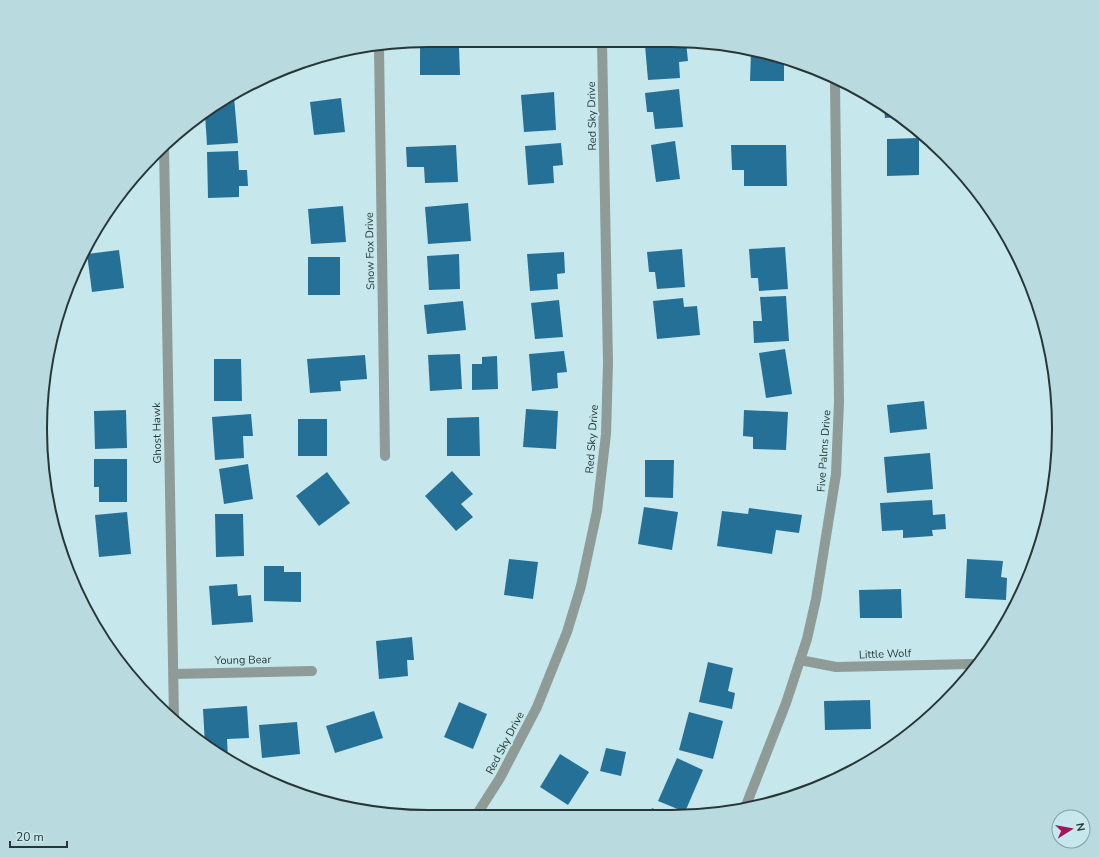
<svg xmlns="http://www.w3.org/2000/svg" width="1099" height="857" font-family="'Nunito Sans',sans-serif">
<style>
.building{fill:#257097}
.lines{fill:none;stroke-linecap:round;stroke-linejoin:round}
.minor{stroke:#8e9b97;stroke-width:10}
.tertiary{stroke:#8e9b97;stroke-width:10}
.labels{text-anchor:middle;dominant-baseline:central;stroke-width:4;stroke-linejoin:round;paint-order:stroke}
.street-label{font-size:11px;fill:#283637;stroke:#c6e8ec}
.rim{fill:none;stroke:#283637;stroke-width:2}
</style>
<rect width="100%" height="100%" fill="#c6e8ec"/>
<!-- building -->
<g class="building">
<path d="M686,42L688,61L679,62L680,78L648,80L645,45Z"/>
<path d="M420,48H459L460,75H420Z"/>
<path d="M751,52L784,58V81H750Z"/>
<path d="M679,89L683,127L655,129L653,112H647L645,93Z"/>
<path d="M554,92L556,130L524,132L521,95Z"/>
<path d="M227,97H234L238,143L207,145L205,114Z"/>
<path d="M341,98L345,132L314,135L310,102Z"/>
<path d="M884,108L893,113L900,117L885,118Z"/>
<path d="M919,138V175L887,176V139Z"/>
<path d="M675,141L680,179L656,182L651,145Z"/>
<path d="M561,143L563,165L553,166L554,183L528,185L525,146Z"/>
<path d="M456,145L458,182L425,183L424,167H407L406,147Z"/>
<path d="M731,145H786L787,186H744V170H732Z"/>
<path d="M238,151L239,170H247L248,186H239V197L208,198L207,152Z"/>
<path d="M468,203L471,241L428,244L425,207Z"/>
<path d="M343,206L346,242L311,244L308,209Z"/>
<path d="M785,247L788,289L759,291L758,278H751L749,249Z"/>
<path d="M682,249L685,287L657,289L655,272H649L647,252Z"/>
<path d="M119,250L124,288L92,292L87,254Z"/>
<path d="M564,252L565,273L557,274L558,289L530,291L527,254Z"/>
<path d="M459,254L460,289L429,290L427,256Z"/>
<rect x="308" y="257" width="32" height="38"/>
<path d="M786,296L789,341L754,343L753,321H762L760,297Z"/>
<path d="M683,298L684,307L697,306L700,335L657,339L653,301Z"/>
<path d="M559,300L563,337L535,339L531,303Z"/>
<path d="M463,301L466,330L427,334L424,305Z"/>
<path d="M785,349L792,394L766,398L759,353Z"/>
<path d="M564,351L567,372L557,373L558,388L532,391L529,354Z"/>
<path d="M460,354L462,389L430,391L428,355Z"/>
<path d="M365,355L367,379L340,381L341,391L310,393L307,359Z"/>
<path d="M497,356L498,389L472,390V364H482V357Z"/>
<path d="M214,359H241L242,401H214Z"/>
<path d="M924,401L927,429L890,433L887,405Z"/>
<path d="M526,409L558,411L556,449L523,447Z"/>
<path d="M126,410L127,448L95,449L94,411Z"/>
<path d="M744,410L788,412L786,450L753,449V437L743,436Z"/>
<path d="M251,414L253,436H243L244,458L215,460L212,417Z"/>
<path d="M479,417L480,456H447V418Z"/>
<rect x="298" y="419" width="29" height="37"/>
<path d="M930,453L933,489L887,493L884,457Z"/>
<path d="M94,459H127V502H99V487H94Z"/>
<path d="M645,460H674L673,498L645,497Z"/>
<path d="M248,464L253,499L224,504L219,469Z"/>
<path d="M452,471L473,494L461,504L473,517L456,531L425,496Z"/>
<path d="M327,472L350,503L319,526L296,496Z"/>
<path d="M932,500L933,515L945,514L946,529L932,530L933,536L903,538V530L882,531L880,503Z"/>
<path d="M644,507L678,512L672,550L638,544Z"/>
<path d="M749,508L802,515L799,533L776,530L772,554L717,546L722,511L748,514Z"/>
<path d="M127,512L131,554L99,557L95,515Z"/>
<path d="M215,514H243L244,556L216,557Z"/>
<path d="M509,559L538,562L533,599L504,595Z"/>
<path d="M967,559L1003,561L1001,577L1007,578L1006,600L965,598Z"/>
<path d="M264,566H284V572H301V602L264,601Z"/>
<path d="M237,584L238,596L251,595L253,622L212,625L209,586Z"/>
<path d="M901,589L902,618H860L859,590Z"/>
<path d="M412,637L414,660H407L408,676L379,679L376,641Z"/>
<path d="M708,662L733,668L728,691L735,693L732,709L699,702Z"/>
<path d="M870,700L871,729L825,730L824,701Z"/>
<path d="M459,702L487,714L473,749L444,737Z"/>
<path d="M247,706L249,738L227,739L228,759L213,752L205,745L203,709Z"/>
<path d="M374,711L383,738L335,753L326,726Z"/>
<path d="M689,712L723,721L713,759L679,750Z"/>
<path d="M297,722L300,754L262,758L259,725Z"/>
<path d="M606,748L626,752L621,776L600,771Z"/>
<path d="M560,754L589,772L568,805L540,787Z"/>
<path d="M677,758L703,770L685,812L658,801Z"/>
<path d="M652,808L664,814H649Z"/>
</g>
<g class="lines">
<!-- minor -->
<g class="minor">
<path d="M379,47L385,456"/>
<path d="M164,146L174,720"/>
<path d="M800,660L836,667L972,664"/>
<path d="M174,674L312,671"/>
<path d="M477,814L500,778L537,707L567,632L581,586L597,511L606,434L608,363L602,41"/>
</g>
<!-- tertiary -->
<path class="tertiary" d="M745,808L786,703L807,639L816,599L836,474L839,401L835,82"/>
</g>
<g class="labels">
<!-- street labels -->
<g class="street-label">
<text transform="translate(592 116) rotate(-91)">Red Sky Drive</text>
<text transform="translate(370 251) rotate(-91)">Snow Fox Drive</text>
<text transform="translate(157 433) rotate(-91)">Ghost Hawk</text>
<text transform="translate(592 439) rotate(-86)">Red Sky Drive</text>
<text transform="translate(824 451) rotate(-86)">Five Palms Drive</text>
<text transform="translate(885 654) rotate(-2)">Little Wolf</text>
<text transform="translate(243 660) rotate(-1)">Young Bear</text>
<text transform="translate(505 743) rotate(-62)">Red Sky Drive</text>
</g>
</g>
<!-- crop -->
<path d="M0 0H1099V857H0ZM428 47H671A381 381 0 0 1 1052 428V429A381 381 0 0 1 671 810H428A381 381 0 0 1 47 429V428A381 381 0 0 1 428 47Z" fill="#b9dade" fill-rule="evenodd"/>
<path class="rim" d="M428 47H671A381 381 0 0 1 1052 428V429A381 381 0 0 1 671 810H428A381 381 0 0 1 47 429V428A381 381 0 0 1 428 47Z"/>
<!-- north arrow -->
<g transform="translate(1071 829) rotate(79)"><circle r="19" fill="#c6e8ec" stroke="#87a1a4"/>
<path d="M0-3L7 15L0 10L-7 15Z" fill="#a2145b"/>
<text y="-6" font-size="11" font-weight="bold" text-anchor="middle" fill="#283637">N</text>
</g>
<!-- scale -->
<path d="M10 841v6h57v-6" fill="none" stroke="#283637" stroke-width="2"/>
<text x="16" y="841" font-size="12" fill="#283637" stroke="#c6e8ec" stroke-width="3" paint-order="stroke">20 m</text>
</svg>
